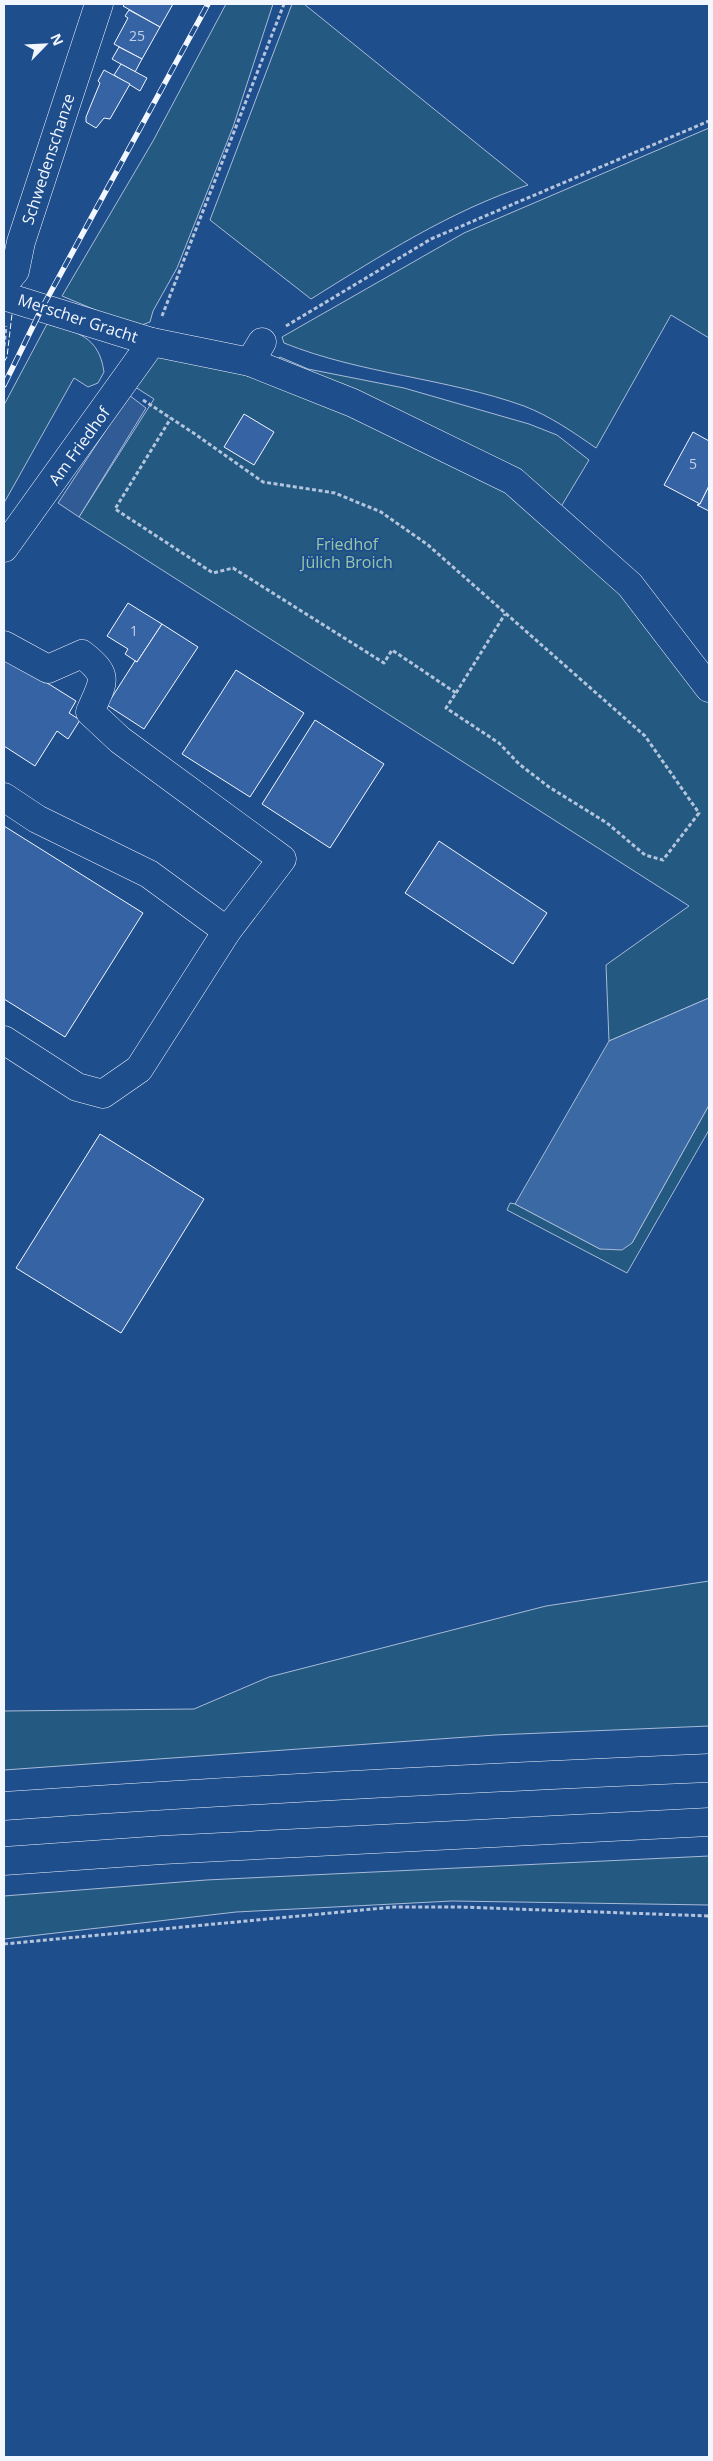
<svg xmlns="http://www.w3.org/2000/svg" width="713" height="2461" font-family="'Open Sans',sans-serif">
<style>
.green{fill:#245a82;stroke:#a8bbd7}
.parking{fill:#305b95;stroke:#a8bbd7}
.water{fill:#3b69a3;stroke:#a8bbd7}
.building{fill:#3563a3;stroke:#f2f6ff}
.lines{fill:none;stroke-linecap:round;stroke-linejoin:round}
.minor-casing{stroke:#f2f6ff;stroke-width:29}
.highway-casing{stroke:#f2f6ff;stroke-width:29}
.path{stroke:#b3c4dc;stroke-width:3;stroke-dasharray:4 2.5;stroke-linecap:butt}
.minor{stroke:#1f4e8c;stroke-width:28}
.highway{stroke:#1f4e8c;stroke-width:28}
.rail-casing{stroke:#f2f6ff;stroke-width:5.5}
.rail{stroke:#1f4e8c;stroke-width:4;stroke-dasharray:11;stroke-linecap:butt}
.fence{stroke:#f2f6ff;stroke-width:1;stroke-dasharray:6 2.5;stroke-linecap:butt}
.labels{text-anchor:middle;dominant-baseline:central;stroke-width:4;stroke-linejoin:round;paint-order:stroke}
.number-label{font-size:14px;fill:#c3d1e8}
.street-label{font-size:16px;fill:#f2f6ff;stroke:#1f4e8c}
.park-label{font-size:16px;fill:#97c8a6;stroke:#1f4e8c}
</style>
<rect width="100%" height="100%" fill="#1f4e8c"/>
<!-- green -->
<g class="green">
<path d="M226,4H273L233,127L177,268L153,311L150,322L136,327L62,296L153,141Z"/>
<path d="M292,4H304L528,185C450,211 380,256 311,299L210,220Z"/>
<path d="M709,128V338L671,315L596,448C573,432 550,416 524,406C446,378 361,374 284,343L282,337L464,233Z"/>
<path d="M47,324C77,332 99,336 104,372L98,383L88,387L74,378L4,503V405Z"/>
<path d="M155,354L260,376L352,412L516,493L632,598L709,701V998L609,1041L606,965L689,906L79,517L154,399L132,385Z"/>
<path d="M280,357L308,369L404,388L529,424L557,435L589,460L559,510L269,366Z"/>
<path d="M709,1105V1130L627,1273L507,1210L510,1203L515,1204L600,1249L632,1243Z"/>
<path d="M709,1581V1726L495,1735L4,1770V1711L194,1709L269,1677L546,1606Z"/>
<path d="M709,1856V1905L452,1901L236,1912L4,1939V1896L206,1880Z"/>
</g>
<!-- parking -->
<path class="parking" d="M129,395L146,408L79,517L58,503Z"/>
<!-- water -->
<path class="water" d="M709,998V1105L632,1243L622,1250L600,1249L515,1204L609,1041Z"/>
<!-- building -->
<g class="building">
<path d="M125,4H173L160,27L123,6Z"/>
<path d="M129,10L160,27L142,59L114,44L128,18L125,16Z"/>
<path d="M119,47L142,59L135,72L112,59Z"/>
<path d="M121,64L147,78L140,91L114,75Z"/>
<path d="M104,70L130,84L110,119L104,118L96,128L86,122V117L100,83L98,81Z"/>
<path d="M244,414L274,432L254,465L224,447Z"/>
<path d="M693,432L709,441V486L700,504L664,485Z"/>
<path d="M709,486V511L697,505L700,504Z"/>
<path d="M128,603L162,624L137,662L125,654L128,649L107,636Z"/>
<path d="M162,624L198,647L144,729L107,705L135,661L137,662Z"/>
<path d="M4,656L76,701L69,713L80,720L68,739L57,731L35,766L4,746Z"/>
<path d="M236,670L304,713L250,797L182,754Z"/>
<path d="M315,720L384,764L330,848L262,804Z"/>
<path d="M4,826L143,913L65,1037L4,999Z"/>
<path d="M439,841L547,913L513,964L405,893Z"/>
<path d="M100,1134L204,1199L121,1333L16,1268Z"/>
</g>
<g class="lines">
<defs>
<g id="minor">
<path d="M4,284L15,271L21,242L99,4"/>
<path d="M4,296L152,342L250,362L262,342"/>
<path d="M250,362L353,403L513,481L630,585L709,688"/>
<path d="M4,548L152,342"/>
<path d="M4,645L48,669L82,654C111,677 103,681 90,712L120,740L282,859L227,931L139,1069L103,1094L77,1087L4,1040"/>
<path d="M4,797L37,819L149,874L227,931"/>
</g>
<g id="highway">
<path d="M4,1806C239,1790 474,1778 709,1768"/>
<path d="M4,1861L162,1850L709,1822"/>
</g>
</defs>
<!-- minor casing -->
<use href="#minor" class="minor-casing"/>
<!-- highway casing -->
<use href="#highway" class="highway-casing"/>
<!-- path -->
<g class="path">
<path d="M162,316L284,4"/>
<path d="M286,326L431,239L709,121"/>
<path d="M4,346L6,326"/>
<path d="M143,400L195,434L263,482L335,493L381,512L428,545L645,736L699,813L663,860L645,855L607,823L549,787L519,764L499,743L446,708L456,693L392,650L384,663L233,568L213,573L115,509L171,418"/>
<path d="M456,693L505,614"/>
<path d="M4,1944L394,1907H460L709,1916"/>
</g>
<!-- minor -->
<use href="#minor" class="minor"/>
<!-- highway -->
<use href="#highway" class="highway"/>
<defs>
<path id="rail" d="M4,385L42,308L208,4"/>
</defs>
<!-- rail casing -->
<use href="#rail" class="rail-casing"/>
<!-- rail -->
<use href="#rail" class="rail"/>
<!-- fence -->
<path class="fence" d="M4,362L7,357L12,314"/>
</g>
<g class="labels">
<!-- number labels -->
<g class="number-label">
<text x="137" y="35">25</text>
<text x="693" y="463">5</text>
<text x="134" y="630">1</text>
</g>
<!-- street labels -->
<g class="street-label">
<text transform="translate(48 159) rotate(-72)">Schwedenschanze</text>
<text transform="translate(78 318) rotate(18)">Merscher Gracht</text>
<text transform="translate(79 446) rotate(-54)">Am Friedhof</text>
</g>
<!-- park labels -->
<g class="park-label">
<text x="347" y="544">Friedhof<tspan x="347" dy="18">Jülich Broich</tspan></text>
</g>
</g>
<!-- border -->
<rect width="713" height="2461" fill="none" stroke="#f2f6ff" stroke-width="10"/>
<!-- north arrow -->
<g transform="translate(45 45) rotate(66)" stroke="#1f4e8c" stroke-width="4" paint-order="stroke">
<path d="M0-4L9 19L0 12L-9 19Z" fill="#f2f6ff"/>
<text y="-8" font-size="14" font-weight="bold" text-anchor="middle" fill="#f2f6ff">N</text>
</g>
</svg>
